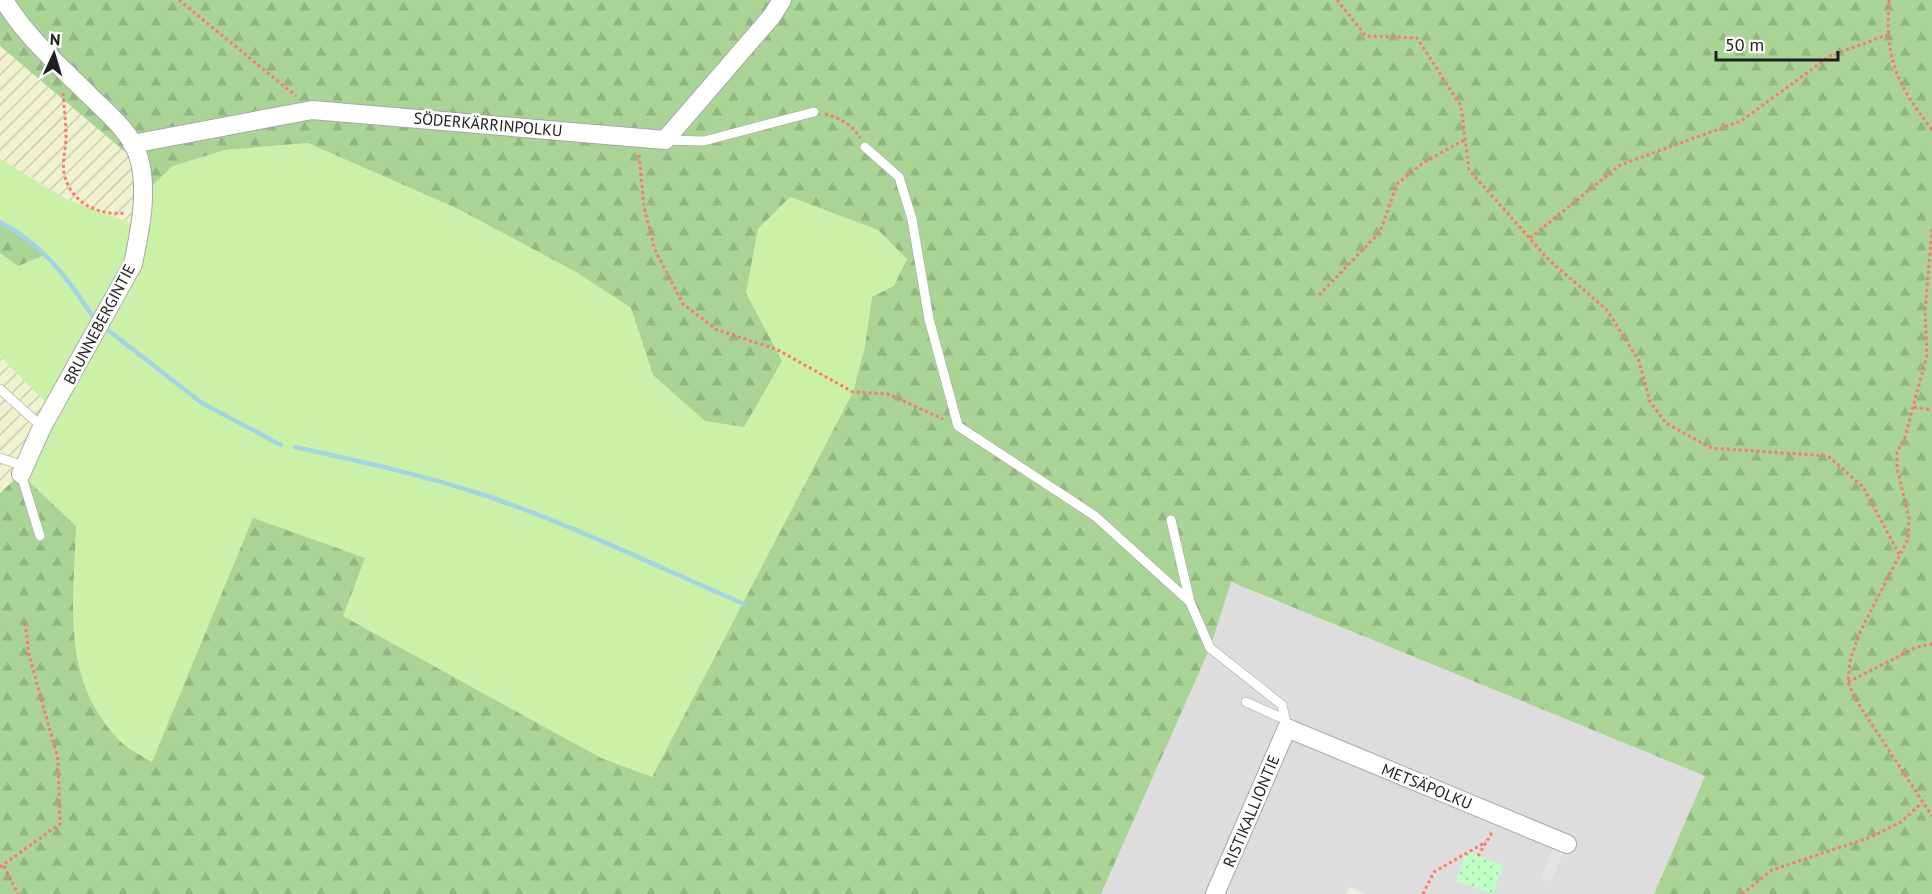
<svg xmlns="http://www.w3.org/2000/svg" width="1932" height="894" font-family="'PT Sans',sans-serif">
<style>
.residential{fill:#dedddd}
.farmland{fill:url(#farmland-furrows)}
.grass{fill:#cbf0a7}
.forest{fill:url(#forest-firs)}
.park{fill:url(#park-dots)}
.parking{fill:#e4e4e4}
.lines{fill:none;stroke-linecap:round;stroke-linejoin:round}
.stream{stroke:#a2d4e3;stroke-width:4.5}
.service-casing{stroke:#a7a7a7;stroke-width:10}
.minor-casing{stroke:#a7a7a7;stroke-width:20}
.path{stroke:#ff7869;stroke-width:3;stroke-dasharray:3 3;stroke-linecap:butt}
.service{stroke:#fff;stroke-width:9}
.minor{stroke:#fff;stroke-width:18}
.labels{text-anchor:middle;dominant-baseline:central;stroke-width:5;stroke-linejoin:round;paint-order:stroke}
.street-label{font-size:16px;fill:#202020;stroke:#fff}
</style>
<defs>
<pattern id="farmland-furrows" width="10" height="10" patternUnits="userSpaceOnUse" patternTransform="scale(1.5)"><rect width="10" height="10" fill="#eff1cf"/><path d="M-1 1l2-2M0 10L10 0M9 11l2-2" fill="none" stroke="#cdceb1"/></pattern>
<pattern id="forest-firs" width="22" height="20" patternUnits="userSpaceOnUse" patternTransform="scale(1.5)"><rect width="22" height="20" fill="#a9d496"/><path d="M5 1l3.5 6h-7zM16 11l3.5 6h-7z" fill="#91b681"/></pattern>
<pattern id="park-dots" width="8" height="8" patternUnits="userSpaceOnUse" patternTransform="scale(1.5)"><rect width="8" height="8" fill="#bffec4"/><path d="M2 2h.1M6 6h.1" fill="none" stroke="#a4d9a8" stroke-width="1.8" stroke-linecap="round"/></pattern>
</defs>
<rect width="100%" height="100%" fill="#f1ede5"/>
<!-- residential -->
<path class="residential" d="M1230,582L1705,776L1654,894H1366L1350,887L1346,894H1101L1210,648Z"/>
<!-- farmland -->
<g class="farmland">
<path d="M0,46L124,151L138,155L139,226L66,199L0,159Z"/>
<path d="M0,356L52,409L21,474L0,493Z"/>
</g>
<!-- grass -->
<path class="grass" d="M308,143L458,209L576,272L631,308L653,375L782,361L746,293L758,229L790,197L878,230L907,259L865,347L853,392L652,777L601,758L343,616L153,762C142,755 127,749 118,739C60,680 74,601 76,526L21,474L52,409L0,356V253L18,266L22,233L0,220V159L66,199L139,226L143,194L173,166L225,150Z"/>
<!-- forest -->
<g class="forest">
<path d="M0,0H1932V894H1654L1705,776L1231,582L1210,648L1101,894H0V493L21,474L76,526C74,602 60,678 118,739C126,748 141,755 152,762L253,518L365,558L343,616L601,758L652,777L853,392L865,347L872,297L894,286L907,259L878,230L790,197L758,229L746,293L782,361L744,427L705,421L653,375L631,308L576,272L458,209L308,143L225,150L173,166L143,194L138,155L124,151L0,46Z"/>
<path d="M0,220L22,233L45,255L18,266L0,253Z"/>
</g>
<!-- park -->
<path class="park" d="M1467,852L1503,865L1493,894L1455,881Z"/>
<!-- parking -->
<path class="parking" d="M1557,840L1567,844L1551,882L1541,878Z"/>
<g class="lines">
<!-- stream -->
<g class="stream">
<path d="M0,222C42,243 69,280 94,318"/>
<path d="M104,327L202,403L281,445"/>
<path d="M295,447C358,461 423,475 484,495C573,525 658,567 744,604"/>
</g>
<defs>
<g id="service">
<path d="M665,140L704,141L814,112"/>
<path d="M865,147L899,177L912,219L929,319L958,426L1095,516L1190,602L1210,648L1282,705L1287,728"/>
<path d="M0,389L42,427"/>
<path d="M0,458L24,466"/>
<path d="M21,474L40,536"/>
<path d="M1171,520L1190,602"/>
<path d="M1246,702L1284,719"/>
</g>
<g id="minor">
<path d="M4,0C25,36 60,66 89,95C107,113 130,131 138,155C149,188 140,231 133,264L42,427L21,474"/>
<path d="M132,144L312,110L665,140L772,16L782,0"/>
<path d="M1215,894L1287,728L1567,844"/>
</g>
</defs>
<!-- service casing -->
<use href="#service" class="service-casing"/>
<!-- minor casing -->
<use href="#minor" class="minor-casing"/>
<!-- path -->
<g class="path">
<path d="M179,0L296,96"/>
<path d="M1337,0L1366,36L1417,38L1461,106L1469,170L1549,260L1607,310L1639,361L1650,402L1666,423L1711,448L1828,456L1863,487L1899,554"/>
<path d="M1889,0C1885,61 1896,82 1932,130"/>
<path d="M63,93C64,107 66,122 66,136C66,148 62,161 64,173C70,203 99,216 125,213"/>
<path d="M825,114C839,118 852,124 860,138"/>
<path d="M639,155L644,207L655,250L683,304L717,330L776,349L853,392L888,394L943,419"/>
<path d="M1932,229L1925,312L1927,355L1905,437L1897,452V468L1909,518L1908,539L1859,634L1850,661L1848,682L1854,697L1932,816"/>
<path d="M1530,238L1620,165L1741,121L1830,56L1887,35"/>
<path d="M1319,295L1380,232L1397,184L1423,163L1466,139"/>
<path d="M1914,407L1932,410"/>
<path d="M1848,682L1917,647L1932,644"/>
<path d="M1478,856L1493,831"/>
<path d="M4,866L18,894"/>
<path d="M0,867L60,824L58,759L29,655L25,621"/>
<path d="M1423,894L1434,872L1486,842"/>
<path d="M1742,894L1772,870L1871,837L1901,822L1922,803"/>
</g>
<!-- service -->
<use href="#service" class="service"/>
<!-- minor -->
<use href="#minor" class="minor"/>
</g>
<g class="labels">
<!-- street labels -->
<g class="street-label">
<text transform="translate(488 124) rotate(5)">SÖDERKÄRRINPOLKU</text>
<text transform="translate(99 324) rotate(-62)">BRUNNEBERGINTIE</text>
<text transform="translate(1427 786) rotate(22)">METSÄPOLKU</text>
<text transform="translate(1251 811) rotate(-67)">RISTIKALLIONTIE</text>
</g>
</g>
<!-- north arrow -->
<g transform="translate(54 54) rotate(4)" stroke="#ffffff" stroke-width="4.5" paint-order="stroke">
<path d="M0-4.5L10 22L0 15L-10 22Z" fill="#202020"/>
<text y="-9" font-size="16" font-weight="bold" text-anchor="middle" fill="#202020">N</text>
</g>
<!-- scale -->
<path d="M1716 51v9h122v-9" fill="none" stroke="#202020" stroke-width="3"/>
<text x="1725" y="51" font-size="18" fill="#202020" stroke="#ffffff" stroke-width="4.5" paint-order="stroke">50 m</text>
</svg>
